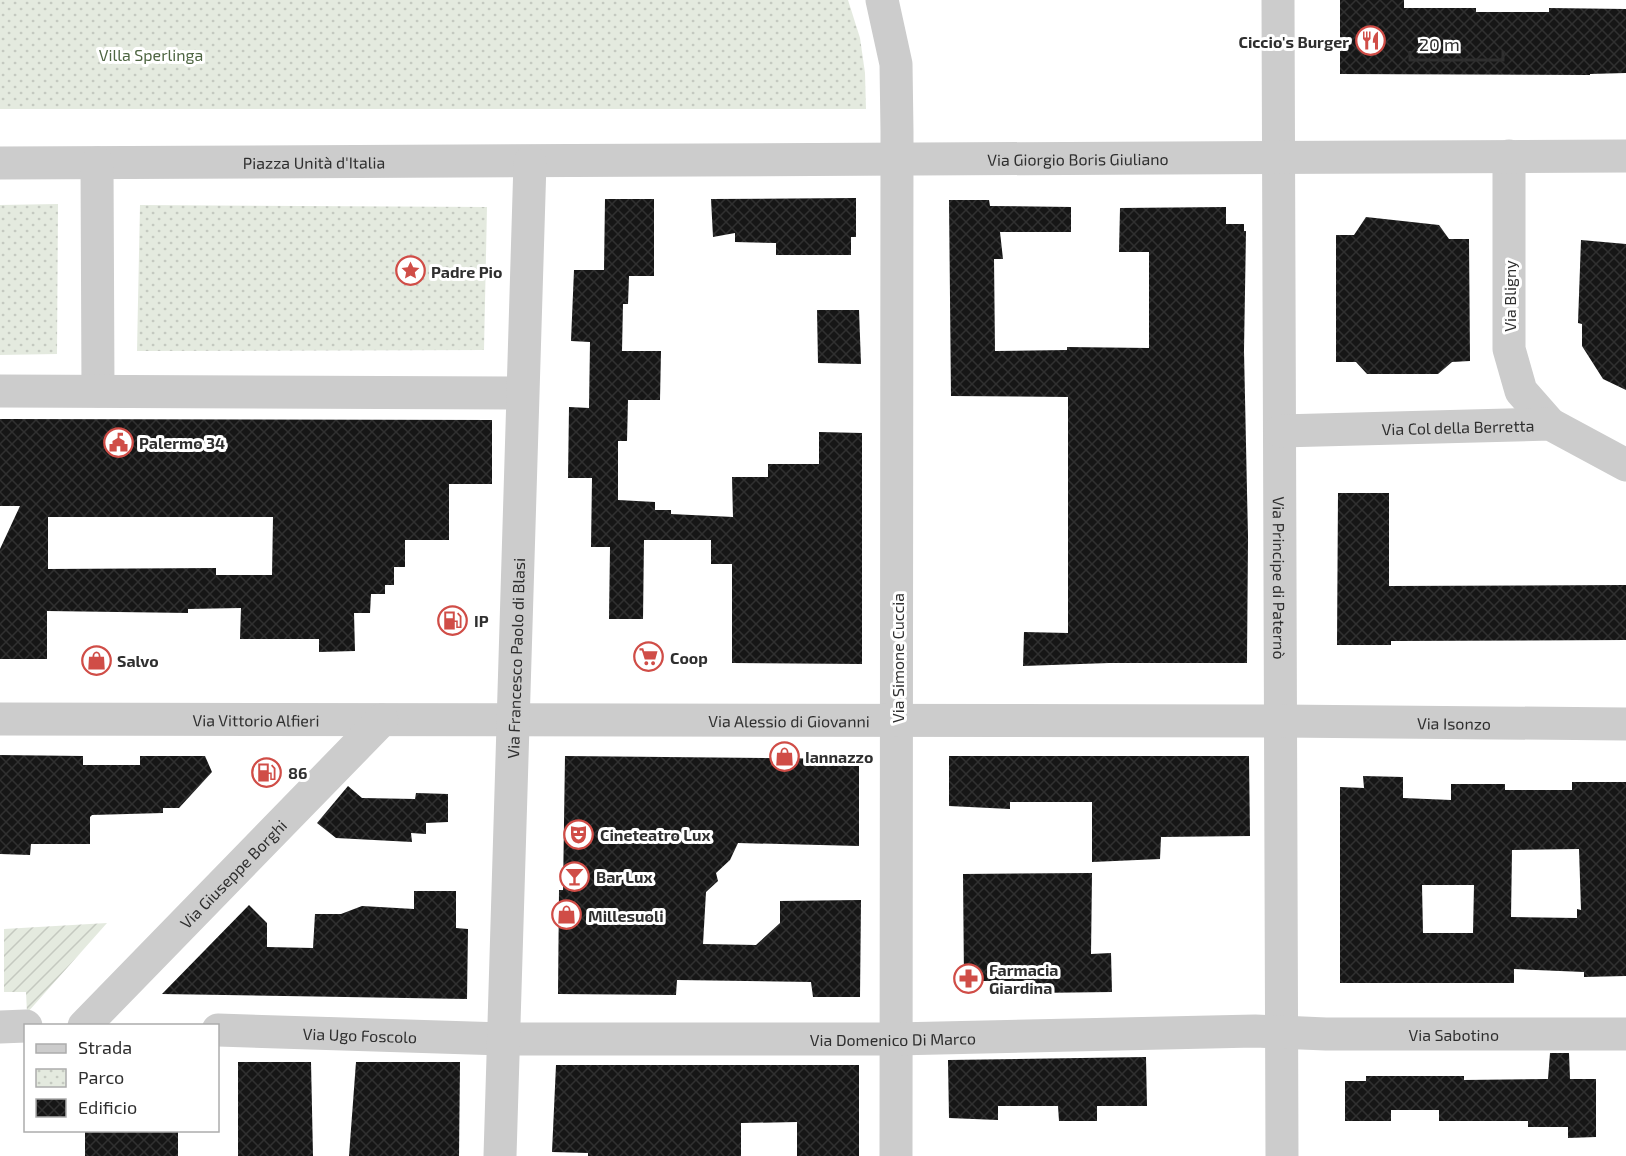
<svg xmlns="http://www.w3.org/2000/svg" width="1626" height="1156" font-family="'Exo 2',sans-serif">
<style>
.park{fill:url(#park-dots)}
.garden{fill:url(#garden-furrows)}
.building{fill:url(#building-cross-hatch);fill-rule:evenodd}
.lines{fill:none;stroke-linecap:round;stroke-linejoin:round}
.minor{stroke:#ccc;stroke-width:33}
.labels{text-anchor:middle;dominant-baseline:central;stroke-width:6;stroke-linejoin:round;paint-order:stroke}
.poi-label{font-size:16px;font-weight:bold;fill:#2f2f2f;stroke:#fff;text-anchor:start}
.park-label{font-size:16px;fill:#4e6542;stroke:#fff}
.street-label{font-size:16px;fill:#2f2f2f;stroke:#fff}
</style>
<defs>
<pattern id="park-dots" width="8" height="8" patternUnits="userSpaceOnUse" patternTransform="scale(1.5)"><rect width="8" height="8" fill="#e4eadf"/><path d="M2 2h.1M6 6h.1" fill="none" stroke="#c4c9c0" stroke-width="1.8" stroke-linecap="round"/></pattern>
<pattern id="garden-furrows" width="10" height="10" patternUnits="userSpaceOnUse" patternTransform="scale(1.5)"><rect width="10" height="10" fill="#e4eadf"/><path d="M-1 1l2-2M0 10L10 0M9 11l2-2" fill="none" stroke="#c4c9c0"/></pattern>
<pattern id="building-cross-hatch" width="8" height="8" patternUnits="userSpaceOnUse" patternTransform="scale(1.5)"><rect width="8" height="8" fill="#161616"/><path d="M0 0l8 8M0 8l8-8" fill="none" stroke="#303030"/></pattern>
</defs>
<rect width="100%" height="100%" fill="#fff"/>
<!-- park -->
<g class="park">
<path d="M0,0H848L860,38L865,73L866,109H0Z"/>
<path d="M58,204L57,354L0,355V205Z"/>
<path d="M140,205L487,207L484,350L137,351Z"/>
</g>
<!-- garden -->
<path class="garden" d="M107,923L27,1013L26,992H4V929Z"/>
<!-- building -->
<g class="building">
<path d="M1340,0H1404V8H1476V12H1549V8L1626,9V73L1590,74V75L1340,74Z"/>
<path d="M856,198V237H851V255H776V243L735,242V233L713,237L711,199Z"/>
<path d="M605,199H654V276H629L628,304H623L622,351H661L660,400H628L627,441H618V500L655,502V510H671V514L733,517L732,477H768V464H819V432L862,433V664L732,663V564H711V540H644L643,619H609L610,547H591L592,478H568L569,407L589,408L590,342L571,341L574,270H604Z"/>
<path d="M949,200H989L990,206L1071,207V232H1000L1003,259H994L995,351L1067,350V347L1149,348V252H1119L1120,208L1226,207V224H1244V231H1246L1244,351L1248,537L1247,663H1109L1023,666L1024,632L1068,633V397L951,396Z"/>
<path d="M1366,217L1439,225L1449,239H1469L1470,361L1452,362L1438,374H1367L1356,362H1336V235H1354Z"/>
<path d="M1581,240L1626,244V390L1603,379L1582,346V324L1578,323Z"/>
<path d="M817,310H859L861,364L818,363Z"/>
<path d="M0,419L492,420V484H449V540H405V567H394V585H385V594H371L370,613H354L355,651L319,652V639H240L241,608L188,609V613L47,611V659H0V549L20,506H0ZM48,517H273L272,575H216V568L48,569Z"/>
<path d="M1338,493H1389V586L1626,585V640L1391,641V645H1337Z"/>
<path d="M0,755L83,756V765H140V756H205L212,772L179,808H163V813L92,815L90,817V844H31L30,855L0,854Z"/>
<path d="M565,756L859,759V846L738,843L730,860L716,873L718,881L706,892L703,944L756,945L780,923V901L861,900L860,997H813L811,982L677,980L676,995L558,994L559,890H563Z"/>
<path d="M949,756H1249L1250,836L1161,837L1160,859L1092,862V802H1010V809L949,806Z"/>
<path d="M1363,776L1403,777V798L1451,800V784H1505V790H1572V782H1626V976L1584,977V972L1514,969V983H1340V787L1364,788ZM1579,849L1581,910L1577,909V918L1511,917L1512,850ZM1422,885H1474L1473,933H1423Z"/>
<path d="M348,786L362,798L415,799L416,793L448,794V822L426,823V834L411,833L412,842L336,838L317,823Z"/>
<path d="M1092,873L1091,954L1111,953L1112,992L1031,993L1032,981H964L963,874Z"/>
<path d="M414,891H456V928L468,929L467,999L162,994L249,905L267,923V947L313,948L315,914H341L362,906L414,909Z"/>
<path d="M1550,1053H1569L1570,1079H1596V1137L1568,1138V1127H1528V1121H1439V1110H1391V1121H1345V1081H1366V1076H1464V1080L1548,1079Z"/>
<path d="M1146,1057L1147,1106H1097V1121H1059L1058,1106H998V1120L949,1118L948,1060Z"/>
<path d="M238,1062H311L313,1156H238Z"/>
<path d="M356,1062H460L459,1156H349Z"/>
<path d="M556,1065H859V1156H797V1122L741,1123V1156H588V1153L552,1152Z"/>
<rect x="85" y="1131" width="93" height="25"/>
</g>
<g class="lines">
<!-- minor -->
<g class="minor">
<path d="M882,0L896,64L897,132L896,1156"/>
<path id="s1" d="M1278,0L1282,1156"/>
<path d="M1509,156V349L1521,391L1550,424"/>
<path id="s2" d="M0,163L1626,156"/>
<path d="M97,163L98,391"/>
<path d="M0,391L522,393"/>
<path id="s3" d="M1280,431L1550,424L1626,465"/>
<path id="s4" d="M0,719L1280,721L1626,724"/>
<path id="s5" d="M84,1026L382,720"/>
<path d="M0,1027L26,1026"/>
<path id="s6" d="M218,1030L503,1039H895L1255,1031L1326,1034H1626"/>
<path id="s7" d="M500,1156L530,162"/>
</g>
</g>
<!-- icons -->
<defs>
<symbol id="restaurant-ring" viewBox="-11 -11 22 22"><circle r="9.5" fill="#fff" stroke="#d04d47" stroke-width="1.5"/><path d="M-5-6h1v4h1v-4h1v4h1v-4h1v5L-1.5 .5V6h-2V.5L-5-1ZM5-6V6H3V1.5H1.5Q1.5-4 5-6Z" fill="#d04d47"/></symbol>
<symbol id="sight-ring" viewBox="-11 -11 22 22"><circle r="9.5" fill="#fff" stroke="#d04d47" stroke-width="1.5"/><path d="M0-6L1.8-2.2L6-1.7L2.9 1.2L3.7 5.4L0 3.3L-3.7 5.4L-2.9 1.2L-6-1.7L-1.8-2.2Z" fill="#d04d47"/></symbol>
<symbol id="civic-ring" viewBox="-11 -11 22 22"><circle r="9.5" fill="#fff" stroke="#d04d47" stroke-width="1.5"/><path d="M-.6-6.5H3V-4.5H.6V-3L4-1V1h2V6H-6V1h2V-1L-.6-3ZM-1.2 2.5V6h2.4V2.5Z" fill="#d04d47"/></symbol>
<symbol id="fuel-ring" viewBox="-11 -11 22 22"><circle r="9.5" fill="#fff" stroke="#d04d47" stroke-width="1.5"/><path d="M-5.5-6h7V0h2V4h1.3V-2.5L3-4.5l.8-.8L6-3V5H2.5V1h-1V6h-7ZM-4.2-4.7v3.2H.2V-4.7Z" fill="#d04d47"/></symbol>
<symbol id="supermarket-ring" viewBox="-11 -11 22 22"><circle r="9.5" fill="#fff" stroke="#d04d47" stroke-width="1.5"/><path d="M-6-5.5h2.5l.6 2H6L4.5 2H-2.5L-4.4-4H-6ZM-1.5 3.2a1.3 1.3 0 1 0 .1 0ZM3 3.2a1.3 1.3 0 1 0 .1 0Z" fill="#d04d47"/></symbol>
<symbol id="shop-ring" viewBox="-11 -11 22 22"><circle r="9.5" fill="#fff" stroke="#d04d47" stroke-width="1.5"/><path d="M-5-2.5h2.3a2.7 3.5 0 0 1 5.4 0H5L5.5 6h-11ZM-1.5-2.5h3a1.5 2.3 0 0 0-3 0Z" fill="#d04d47"/></symbol>
<symbol id="theatre-ring" viewBox="-11 -11 22 22"><circle r="9.5" fill="#fff" stroke="#d04d47" stroke-width="1.5"/><path d="M-5-5.5Q0-4 5-5.5V0Q5 5 0 6Q-5 5-5 0ZM-3.3-2.5H-1v1.5H-3.3ZM1-2.5H3.3v1.5H1ZM-2.8 1Q0 5.5 2.8 1Z" fill="#d04d47"/></symbol>
<symbol id="bar-ring" viewBox="-11 -11 22 22"><circle r="9.5" fill="#fff" stroke="#d04d47" stroke-width="1.5"/><path d="M-6-5H6L.8 .8V4.5H3.5V6h-7V4.5H-.8V.8Z" fill="#d04d47"/></symbol>
<symbol id="pharmacy-ring" viewBox="-11 -11 22 22"><circle r="9.5" fill="#fff" stroke="#d04d47" stroke-width="1.5"/><path d="M-2-6h4v4h4v4h-4v4h-4v-4h-4v-4h4Z" fill="#d04d47"/></symbol>
</defs>
<g fill-rule="evenodd">
<use href="#restaurant-ring" x="1354" y="24" width="33" height="33"/>
<use href="#sight-ring" x="394" y="254" width="33" height="33"/>
<use href="#civic-ring" x="102" y="426" width="33" height="33"/>
<use href="#fuel-ring" x="436" y="604" width="33" height="33"/>
<use href="#supermarket-ring" x="632" y="640" width="33" height="33"/>
<use href="#shop-ring" x="80" y="644" width="33" height="33"/>
<use href="#shop-ring" x="768" y="740" width="33" height="33"/>
<use href="#fuel-ring" x="250" y="756" width="33" height="33"/>
<use href="#theatre-ring" x="562" y="818" width="33" height="33"/>
<use href="#bar-ring" x="558" y="860" width="33" height="33"/>
<use href="#shop-ring" x="550" y="898" width="33" height="33"/>
<use href="#pharmacy-ring" x="952" y="962" width="33" height="33"/>
</g>
<g class="labels">
<!-- poi labels -->
<g class="poi-label">
<text x="1349" y="41" text-anchor="end">Ciccio's Burger</text>
<text x="431" y="271">Padre Pio</text>
<text x="139" y="442">Palermo 34</text>
<text x="474" y="620">IP</text>
<text x="670" y="657">Coop</text>
<text x="117" y="660">Salvo</text>
<text x="805" y="756">Iannazzo</text>
<text x="288" y="772">86</text>
<text x="600" y="834">Cineteatro Lux</text>
<text x="596" y="876">Bar Lux</text>
<text x="588" y="915">Millesuoli</text>
<text x="989" y="969">Farmacia<tspan x="989" dy="18">Giardina</tspan></text>
</g>
<!-- park labels -->
<g class="park-label">
<text x="151" y="54">Villa Sperlinga</text>
</g>
<!-- street labels -->
<g class="street-label">
<text stroke="none"><textPath href="#s2" startOffset="1078">Via Giorgio Boris Giuliano</textPath></text>
<text stroke="none"><textPath href="#s2" startOffset="314">Piazza Unità d'Italia</textPath></text>
<text transform="translate(1509 296) rotate(-90)">Via Bligny</text>
<text stroke="none"><textPath href="#s3" startOffset="178">Via Col della Berretta</textPath></text>
<text stroke="none"><textPath href="#s1" startOffset="578">Via Principe di Paternò</textPath></text>
<text transform="translate(897 658) rotate(-90)">Via Simone Cuccia</text>
<text stroke="none"><textPath href="#s7" startOffset="498">Via Francesco Paolo di Blasi</textPath></text>
<text stroke="none"><textPath href="#s4" startOffset="256">Via Vittorio Alfieri</textPath></text>
<text stroke="none"><textPath href="#s4" startOffset="789">Via Alessio di Giovanni</textPath></text>
<text stroke="none"><textPath href="#s4" startOffset="1454">Via Isonzo</textPath></text>
<text stroke="none"><textPath href="#s5" startOffset="213">Via Giuseppe Borghi</textPath></text>
<text stroke="none"><textPath href="#s6" startOffset="142">Via Ugo Foscolo</textPath></text>
<text stroke="none"><textPath href="#s6" startOffset="1236">Via Sabotino</textPath></text>
<text stroke="none"><textPath href="#s6" startOffset="675">Via Domenico Di Marco</textPath></text>
</g>
</g>
<!-- legend -->
<rect x="24" y="1024" width="195" height="108" fill="#ffffff" stroke="#acacac" stroke-width="1.5"/>
<rect x="36" y="1044" width="30" height="9" fill="#cccccc" stroke="#acacac" stroke-width="1.5"/>
<text x="78" y="1054" font-size="18" fill="#2f2f2f">Strada</text>
<rect x="36" y="1069" width="30" height="18" fill="url(#park-dots)" stroke="#acacac" stroke-width="1.5"/>
<text x="78" y="1084" font-size="18" fill="#2f2f2f">Parco</text>
<rect x="36" y="1099" width="30" height="18" fill="url(#building-cross-hatch)" stroke="#acacac" stroke-width="1.5"/>
<text x="78" y="1114" font-size="18" fill="#2f2f2f">Edificio</text>
<!-- scale -->
<path d="M1410 51v9h93v-9" fill="none" stroke="#2f2f2f" stroke-width="3"/>
<text x="1419" y="51" font-size="18" fill="#2f2f2f" stroke="#ffffff" stroke-width="4.5" paint-order="stroke">20 m</text>
</svg>
